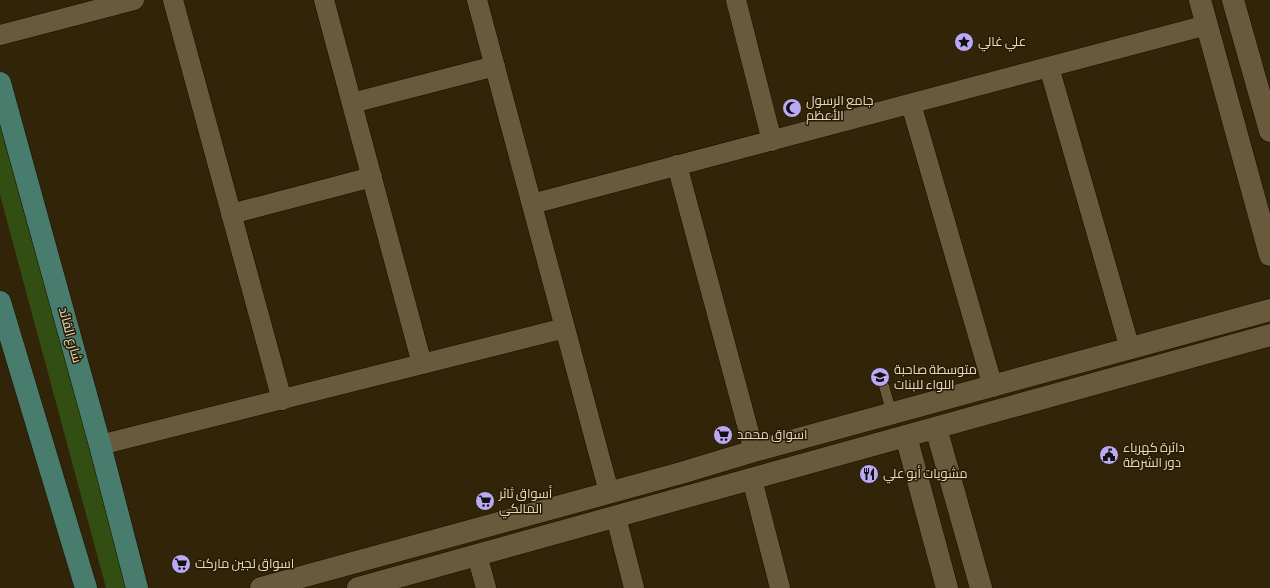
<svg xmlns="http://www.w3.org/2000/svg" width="1270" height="588" font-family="'Sofia Sans Condensed',Cairo,sans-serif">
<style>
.green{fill:#334e13}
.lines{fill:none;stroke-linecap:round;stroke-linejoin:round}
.service-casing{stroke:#180e00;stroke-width:11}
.minor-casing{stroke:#180e00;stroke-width:21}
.tertiary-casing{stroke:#180e00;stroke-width:23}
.primary-casing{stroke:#180e00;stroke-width:23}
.service{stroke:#695a3d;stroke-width:10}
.minor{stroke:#695a3d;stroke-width:20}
.tertiary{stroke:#695a3d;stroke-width:22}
.primary{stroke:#487c6c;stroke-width:22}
.labels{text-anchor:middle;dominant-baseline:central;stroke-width:3;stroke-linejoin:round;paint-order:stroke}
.poi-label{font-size:13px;fill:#e0d7c7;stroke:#281b00;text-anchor:start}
.street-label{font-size:13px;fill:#e0d7c7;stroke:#281b00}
</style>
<rect width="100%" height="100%" fill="#322408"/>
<!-- green -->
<path class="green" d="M0,111L129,588H106L0,195Z"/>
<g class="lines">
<defs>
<path id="service" d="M884,386L892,414"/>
<g id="minor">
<path d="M173,0L282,400"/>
<path d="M324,0L422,364"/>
<path d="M477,0L609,492"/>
<path d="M736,0L772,141"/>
<path d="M0,35L134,0"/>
<path d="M1049,67L1130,349"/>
<path d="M352,103L495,66"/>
<path d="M911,104L993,387"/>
<path d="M677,165L754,451"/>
<path d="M532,204L1207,25"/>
<path d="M231,214L372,177"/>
<path d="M100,445L565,328"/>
<path d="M752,479L780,588"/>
<path d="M616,517L634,588"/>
<path d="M477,555L486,588"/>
</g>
<g id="tertiary">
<path d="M1200,0L1270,255"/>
<path d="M1233,0L1270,131"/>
<path d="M936,428L981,588"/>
<path d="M906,436L947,588"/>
<path d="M261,588L681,473L754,451L1270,310"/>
<path d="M358,588L1270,335"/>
</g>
<g id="primary">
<path d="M0,83L100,445L137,588"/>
<path d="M0,302L86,588"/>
</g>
</defs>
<!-- service casing -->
<use href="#service" class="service-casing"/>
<!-- minor casing -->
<use href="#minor" class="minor-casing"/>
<!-- tertiary casing -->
<use href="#tertiary" class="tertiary-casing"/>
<!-- primary casing -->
<use href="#primary" class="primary-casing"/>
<!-- service -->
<use href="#service" class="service"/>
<!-- minor -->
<use href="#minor" class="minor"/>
<!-- tertiary -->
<use href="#tertiary" class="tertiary"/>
<!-- primary -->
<use href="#primary" class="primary"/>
</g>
<!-- icons -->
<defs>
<symbol id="sight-disc" viewBox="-11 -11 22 22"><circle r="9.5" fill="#bca9f5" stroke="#281b00"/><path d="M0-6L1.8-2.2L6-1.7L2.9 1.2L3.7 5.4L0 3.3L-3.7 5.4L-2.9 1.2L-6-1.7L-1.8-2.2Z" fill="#111"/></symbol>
<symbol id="mosque-disc" viewBox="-11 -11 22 22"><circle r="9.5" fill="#bca9f5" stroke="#281b00"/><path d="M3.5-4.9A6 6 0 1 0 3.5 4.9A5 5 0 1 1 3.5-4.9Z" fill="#111"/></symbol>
<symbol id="school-disc" viewBox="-11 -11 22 22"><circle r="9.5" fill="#bca9f5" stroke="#281b00"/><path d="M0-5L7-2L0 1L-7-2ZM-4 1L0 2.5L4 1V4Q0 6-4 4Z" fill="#111"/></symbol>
<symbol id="supermarket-disc" viewBox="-11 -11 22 22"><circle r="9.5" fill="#bca9f5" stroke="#281b00"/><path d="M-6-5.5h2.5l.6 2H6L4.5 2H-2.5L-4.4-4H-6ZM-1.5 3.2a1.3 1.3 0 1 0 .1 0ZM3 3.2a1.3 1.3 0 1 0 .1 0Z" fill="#111"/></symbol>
<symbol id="civic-disc" viewBox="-11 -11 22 22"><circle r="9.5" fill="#bca9f5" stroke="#281b00"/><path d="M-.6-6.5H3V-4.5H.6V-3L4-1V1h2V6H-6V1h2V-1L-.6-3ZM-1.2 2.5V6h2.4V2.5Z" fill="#111"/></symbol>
<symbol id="restaurant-disc" viewBox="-11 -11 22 22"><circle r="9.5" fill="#bca9f5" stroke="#281b00"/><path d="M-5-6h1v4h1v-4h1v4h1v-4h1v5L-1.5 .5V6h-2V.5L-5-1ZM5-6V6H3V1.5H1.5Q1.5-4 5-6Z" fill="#111"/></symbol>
</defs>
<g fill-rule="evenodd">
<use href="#sight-disc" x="953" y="31" width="22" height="22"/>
<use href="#mosque-disc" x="781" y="97" width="22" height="22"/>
<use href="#school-disc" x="869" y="366" width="22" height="22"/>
<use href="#supermarket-disc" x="712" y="424" width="22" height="22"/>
<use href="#civic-disc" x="1098" y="444" width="22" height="22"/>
<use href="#restaurant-disc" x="858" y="463" width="22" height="22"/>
<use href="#supermarket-disc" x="474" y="490" width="22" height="22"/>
<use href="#supermarket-disc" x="170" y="553" width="22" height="22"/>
</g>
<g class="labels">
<!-- poi labels -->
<g class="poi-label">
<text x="978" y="42">علي غالي</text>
<text x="806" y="101">جامع الرسول<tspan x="806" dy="15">الأعظم</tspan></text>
<text x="894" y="370">متوسطة صاحبة<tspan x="894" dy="15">اللواء للبنات</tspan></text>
<text x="737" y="435">اسواق محمد</text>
<text x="1123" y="448">دائرة كهرباء<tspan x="1123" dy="15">دور الشرطة</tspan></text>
<text x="883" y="474">مشويات أبو علي</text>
<text x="499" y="494">أسواق ثائر<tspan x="499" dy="15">المالكي</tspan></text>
<text x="195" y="564">اسواق لجين ماركت</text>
</g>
<!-- street labels -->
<g class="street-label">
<text transform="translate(70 335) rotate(75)">شارع القائد</text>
</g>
</g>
</svg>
